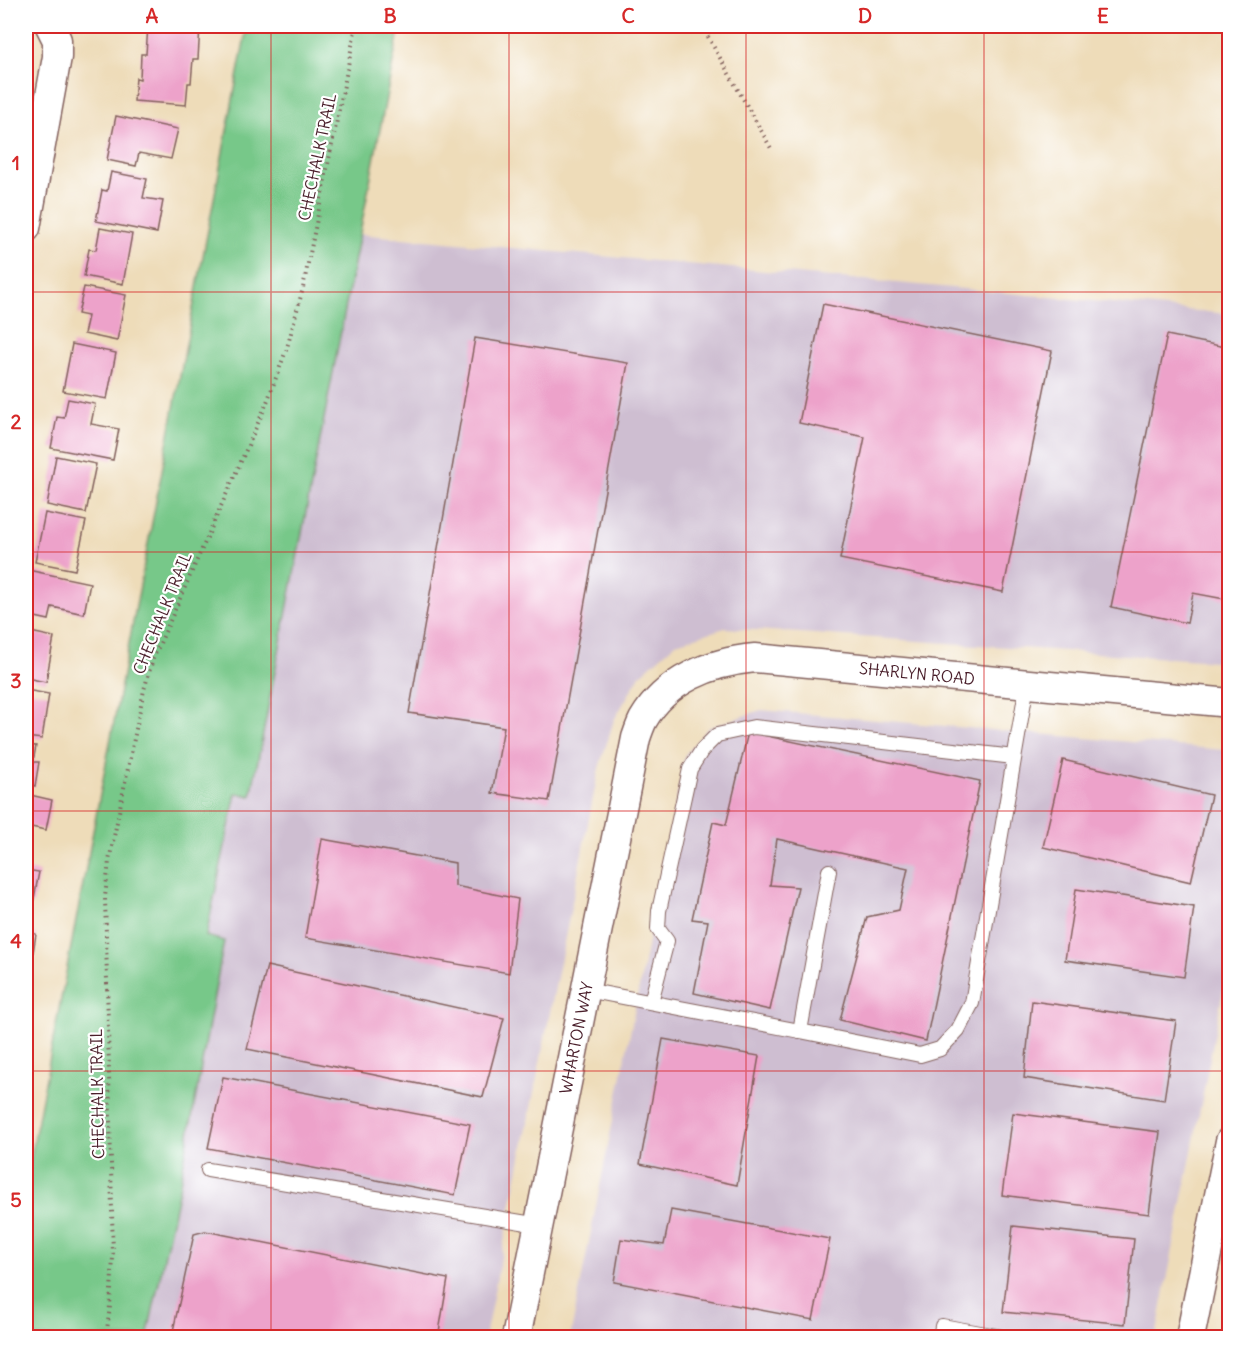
<svg xmlns="http://www.w3.org/2000/svg" width="1255" height="1363" font-family="Delius,sans-serif">
<style>
.industrial{fill:#cebed1}
.green{fill:#77c889;stroke:#60745a;stroke-width:1.5}
.building{fill:#eda2ca}
.lines{fill:none;stroke-linecap:round;stroke-linejoin:round}
.lane-casing{stroke:#83615d;stroke-width:16}
.street-casing{stroke:#83615d;stroke-width:31}
.path{stroke:#83615d;stroke-width:4;stroke-dasharray:1.5 4.5;stroke-linecap:butt}
.lane{stroke:#fff;stroke-width:14}
.street{stroke:#fff;stroke-width:28}
.grid{fill:none;stroke:#d62828;stroke-width:1.5;stroke-opacity:0.55}
.labels{text-anchor:middle;dominant-baseline:central;stroke-width:4.5;stroke-linejoin:round;paint-order:stroke}
.street-label{font-size:16px;fill:#4a1f2b;stroke:#fff}
.neatline{fill:none;stroke:#d62828;stroke-width:2}
.grid-label{font-size:20px;text-anchor:middle;font-weight:bold;fill:#d62828}
</style>
<rect width="100%" height="100%" fill="#fff"/>
<filter id="ink" filterUnits="userSpaceOnUse"><feTurbulence type="fractalNoise" baseFrequency=".0167" numOctaves="2"/><feDisplacementMap in="SourceGraphic" scale="12" xChannelSelector="R" yChannelSelector="G"/><feConvolveMatrix kernelMatrix="1 2 1 2 8 2 1 2 1" color-interpolation-filters="sRGB"/></filter>
<filter id="wash" filterUnits="userSpaceOnUse"><feTurbulence type="fractalNoise" baseFrequency=".008" numOctaves="4" result="noise"/><feDisplacementMap in="SourceGraphic" scale="24" xChannelSelector="R" yChannelSelector="G"/><feGaussianBlur stdDeviation="1.35" result="paint"/><feColorMatrix in="noise" values="0 0 0 0 0 0 0 0 0 0 0 0 0 0 0 0 0 1.4 0 .05"/><feComposite in="paint" operator="in"/></filter>
<g filter="url(#wash)">
<rect width="100%" height="100%" fill="#eedcb9"/>
<!-- industrial -->
<g class="industrial">
<path d="M358,234L1008,293L1229,314V662L725,628L676,643L640,675L614,720L599,768L485,1337L147,1338L179,1189L224,941L205,937L236,793L251,796Z"/>
<path d="M761,710L1224,750L1229,752V960L1156,1337L570,1338L685,755L708,728Z"/>
</g>
<!-- green -->
<path class="green" d="M247,26H400L251,796L236,793L206,936L224,941L179,1189L147,1337H26V1182Z"/>
<g id="blocks">
<!-- building -->
<g class="building">
<path d="M148,26H200L198,59H193L191,83H188L186,105L134,101L136,78L140,79L141,54H146Z"/>
<path d="M116,116L178,129L171,159L139,153L136,166L107,160Z"/>
<path d="M111,172L147,179L143,198L163,201L157,233L96,221L102,190L107,191Z"/>
<path d="M100,228L132,234L123,284L84,276L89,249L96,250Z"/>
<path d="M84,287L126,295L117,341L84,334L88,316L78,314Z"/>
<path d="M823,304L1052,351L1003,592L840,559L865,437L799,423Z"/>
<path d="M1167,335L1230,348V600L1193,593L1187,623L1111,607Z"/>
<path d="M475,338L628,363L549,801L492,793L504,727L409,713Z"/>
<path d="M72,344L116,353L107,399L63,391Z"/>
<path d="M68,399L95,404L91,424L119,429L113,460L51,448L57,417L64,418Z"/>
<path d="M56,456L96,464L86,513L47,505Z"/>
<path d="M45,513L86,521L75,570L35,562Z"/>
<path d="M28,570L90,583L84,614L52,607L49,620L26,615V584Z"/>
<path d="M26,631L54,637L46,682L26,678Z"/>
<path d="M26,690L49,694L42,739L26,737Z"/>
<path d="M748,732L980,781L926,1041L840,1020L867,917L899,910L908,868L777,839L770,885L798,887L770,1010L694,993L708,921L692,919L713,822L726,825Z"/>
<path d="M26,745L36,746L33,762H39L35,786L26,784Z"/>
<path d="M1063,760L1211,795L1191,882L1043,847Z"/>
<path d="M26,794L52,800L46,830L26,826Z"/>
<path d="M322,839L455,863V886L518,899L509,973L305,938Z"/>
<path d="M26,870L39,872L33,904L26,903Z"/>
<path d="M1076,889L1194,907L1184,977L1065,960Z"/>
<path d="M26,932L36,934L31,965L26,964Z"/>
<path d="M267,966L504,1018L483,1097L247,1049Z"/>
<path d="M1032,1001L1176,1021L1164,1100L1024,1078Z"/>
<path d="M663,1039L759,1056L737,1185L640,1164Z"/>
<path d="M223,1077L470,1124L455,1195L208,1148Z"/>
<path d="M1013,1113L1160,1132L1149,1214L1002,1195Z"/>
<path d="M671,1210L830,1239L813,1320L614,1282L621,1239L664,1245Z"/>
<path d="M1013,1226L1134,1239L1125,1324L1003,1312Z"/>
<path d="M205,1231L448,1279L438,1338H210V1334L173,1331L194,1234Z"/>
</g>
</g>
</g>
<g filter="url(#ink)">
<use href="#blocks" fill-opacity="0" stroke="#83615d" stroke-width="1.5"/>
<g class="lines">
<defs>
<g id="lane">
<path d="M829,871L800,1031L920,1055L940,1049L958,1030L972,1003L1027,684"/>
<path d="M586,990L800,1031"/>
<path d="M651,1002L667,941L658,929L659,911L690,769L702,750L717,735L754,727L1014,757"/>
<path d="M208,1170L539,1225"/>
<path d="M940,1338L942,1326L1008,1338"/>
</g>
<g id="street">
<path d="M26,228L57,57V40L50,26"/>
<path id="s1" d="M516,1338L636,738C638,732 640,726 643,720C666,680 711,662 755,658L1230,703"/>
<path d="M1190,1338L1230,1141"/>
</g>
</defs>
<!-- lane casing -->
<use href="#lane" class="lane-casing"/>
<!-- street casing -->
<use href="#street" class="street-casing"/>
<!-- path -->
<g class="path">
<path d="M702,26L772,150"/>
<path d="M106,1338L110,1306L113,1257L106,935L105,897L109,861L144,690L153,659L266,405L287,348L303,288L356,26"/>
</g>
<!-- lane -->
<use href="#lane" class="lane"/>
<!-- street -->
<use href="#street" class="street"/>
</g>
</g>
<!-- grid -->
<path class="grid" d="M271,26V1338M509,26V1338M746,26V1338M984,26V1338M26,292H1230M26,552H1230M26,811H1230M26,1071H1230"/>
<g class="labels">
<!-- street labels -->
<g class="street-label">
<text transform="translate(317 157) rotate(-78)">CHECHALK TRAIL</text>
<text transform="translate(162 613) rotate(-68)">CHECHALK TRAIL</text>
<text stroke="none"><textPath href="#s1" startOffset="927">SHARLYN ROAD</textPath></text>
<text stroke="none"><textPath href="#s1" startOffset="306">WHARTON WAY</textPath></text>
<text transform="translate(97 1094) rotate(-91)">CHECHALK TRAIL</text>
</g>
</g>
<!-- margin -->
<rect width="1255" height="1363" fill="none" stroke="#fff" stroke-width="66"/>
<rect x="33" y="33" width="1189" height="1297" class="neatline"/>
<g class="grid-label">
<text x="152" y="23">A</text>
<text x="390" y="23">B</text>
<text x="628" y="23">C</text>
<text x="865" y="23">D</text>
<text x="1103" y="23">E</text>
<text x="16" y="170">1</text>
<text x="16" y="429">2</text>
<text x="16" y="688">3</text>
<text x="16" y="948">4</text>
<text x="16" y="1207">5</text>
</g>
</svg>
